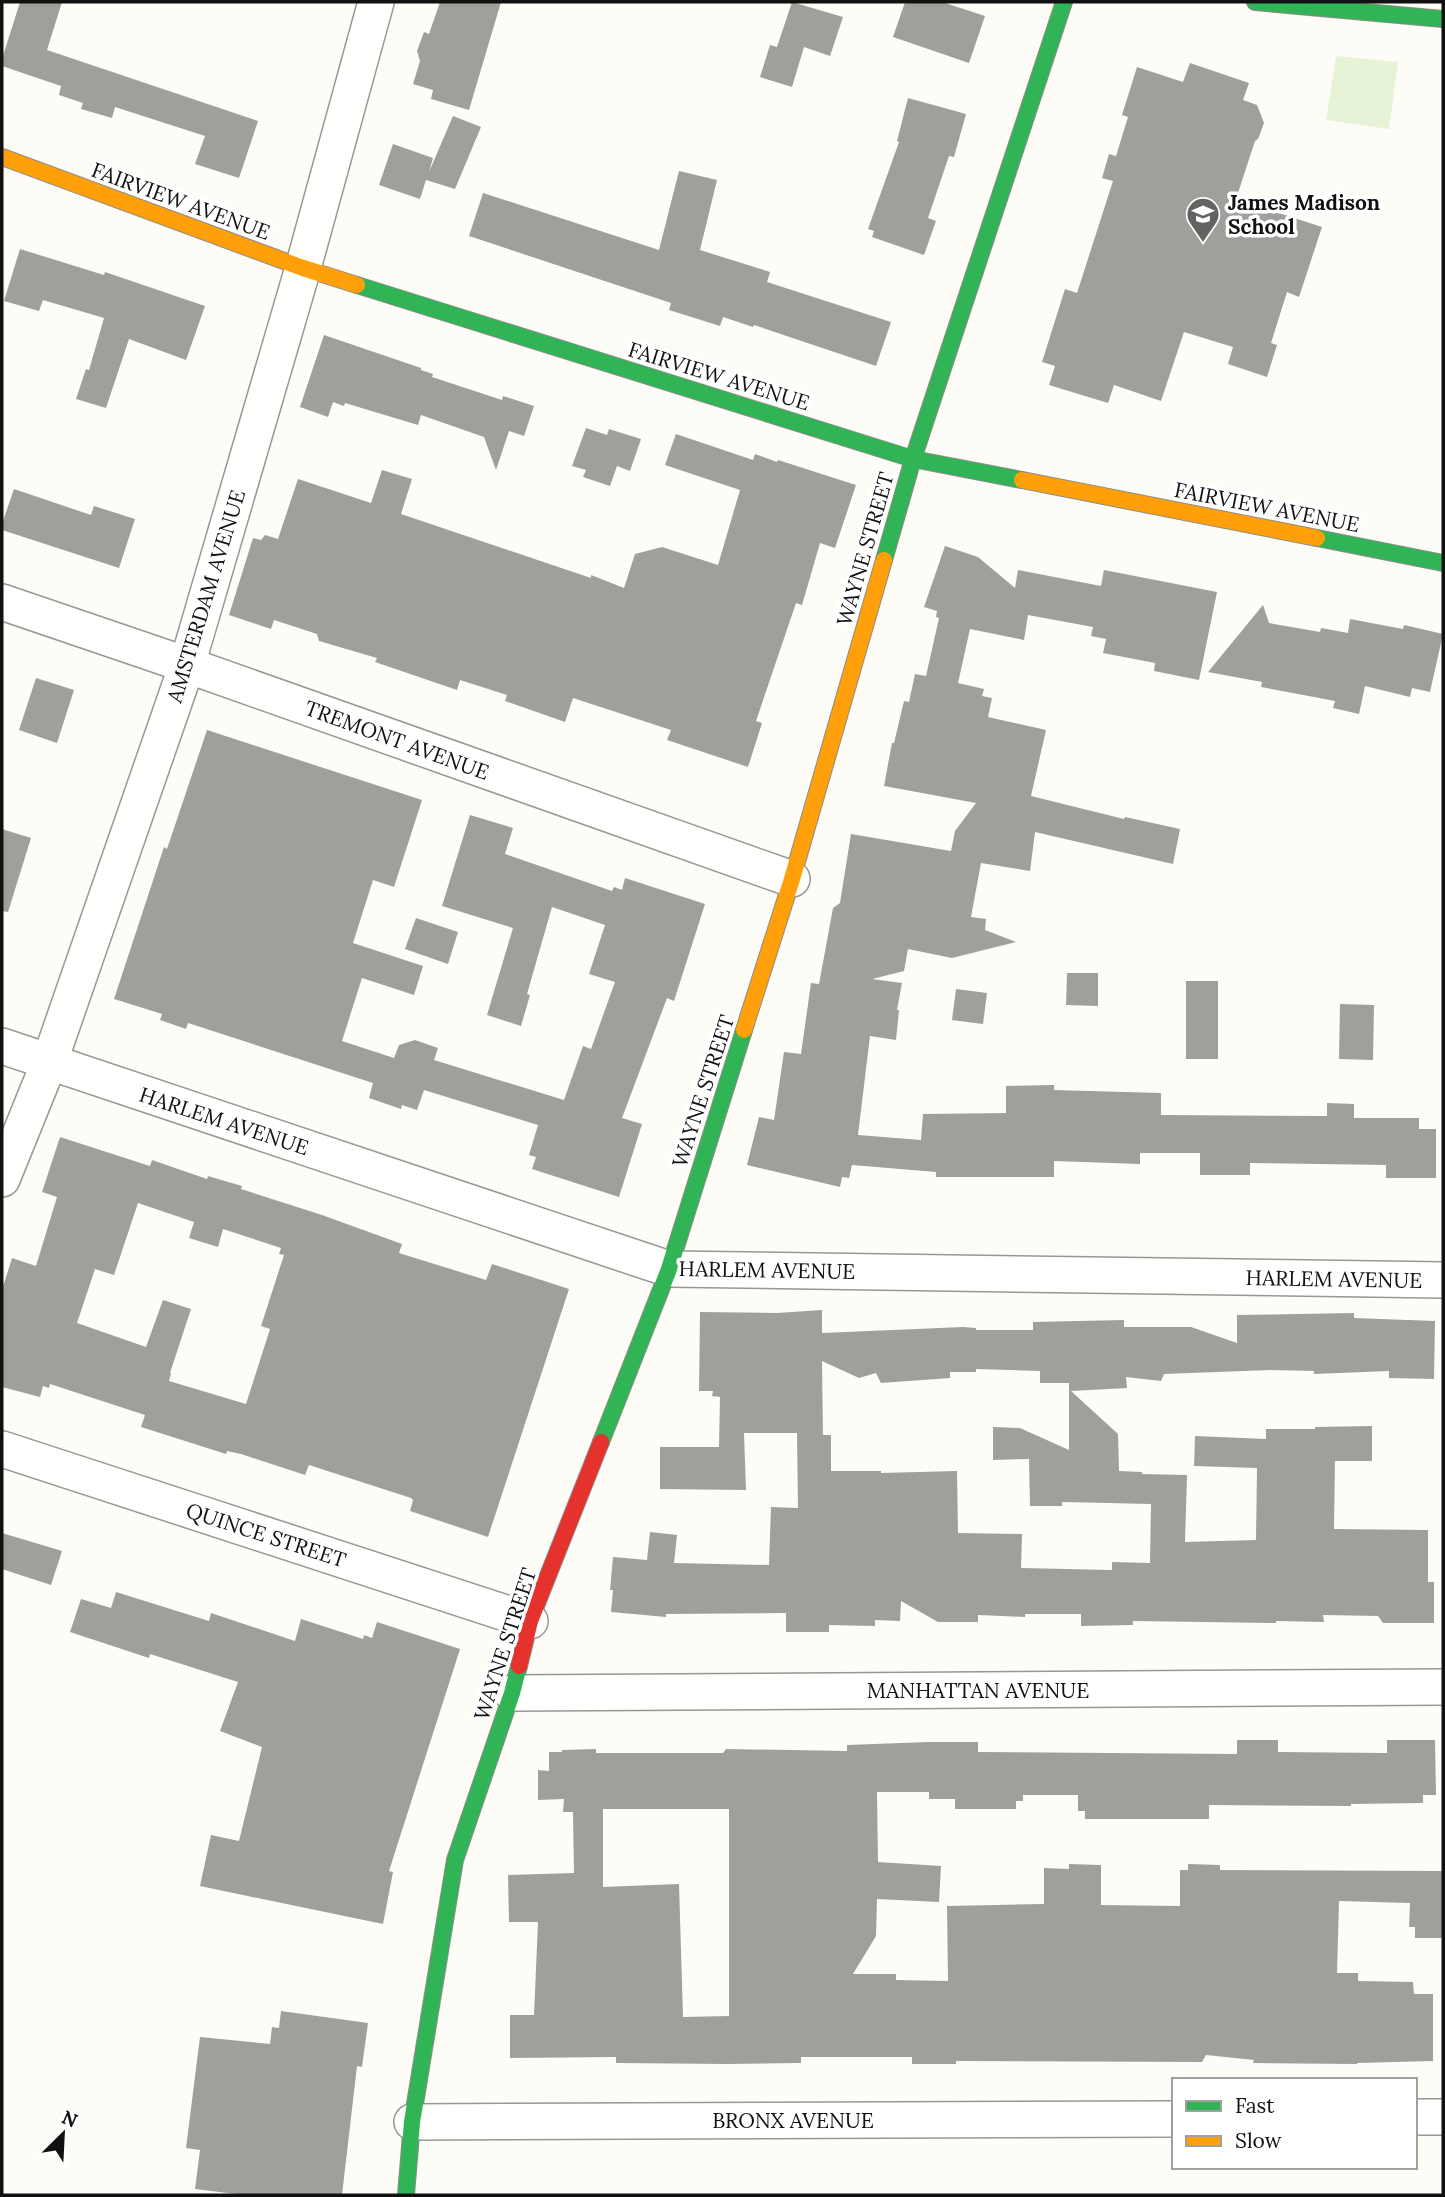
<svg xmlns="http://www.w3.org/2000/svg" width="1445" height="2197" font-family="Lora,serif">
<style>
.green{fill:#e7f3d7}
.building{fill:#a19f9c;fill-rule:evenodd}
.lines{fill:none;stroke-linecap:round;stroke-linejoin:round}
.street-casing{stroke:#979795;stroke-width:38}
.fast-casing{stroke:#8e8d8b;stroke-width:18}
.slow-casing{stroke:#8e8d8b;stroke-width:18}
.jam-casing{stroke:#8e8d8b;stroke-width:18}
.street{stroke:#fffffe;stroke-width:35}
.fast{stroke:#30b455;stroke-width:16}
.slow{stroke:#ff9f0a;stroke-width:16}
.jam{stroke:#e5322d;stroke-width:16}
.labels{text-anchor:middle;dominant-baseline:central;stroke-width:7;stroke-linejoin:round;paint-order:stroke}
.street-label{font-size:21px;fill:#111;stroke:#fff}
.poi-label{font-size:21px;font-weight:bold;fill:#111;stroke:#fff;text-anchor:start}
</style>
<rect width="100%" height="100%" fill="#fdfcf7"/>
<!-- green -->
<path class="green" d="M1336,56L1398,62L1389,129L1326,120Z"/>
<!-- building -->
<g class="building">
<path d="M20,2H62L47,50L258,121L239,178L195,164L205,136L115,107L112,118L81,109L83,103L59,95L61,86L2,66V59Z"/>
<path d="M440,2H501L469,110L431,99L433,90L413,84L420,61L417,51L424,32L429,34Z"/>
<path d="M792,2L843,17L830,56L804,47L792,87L760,77L770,45L777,47Z"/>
<path d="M905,2H942L985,16L969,63L893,37Z"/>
<path d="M1190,63L1249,83L1243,100L1257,105L1264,123L1258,139L1255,141L1236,199L1322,227L1299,297L1287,292L1271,343L1277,345L1267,377L1228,364L1233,347L1184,332L1161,401L1114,385L1108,403L1049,385L1055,366L1042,362L1065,289L1077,293L1113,181L1102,178L1109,154L1116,156L1128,117L1122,115L1137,67L1183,82Z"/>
<path d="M908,98L966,114L954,157L949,156L928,218L936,221L924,255L872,237L874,231L868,229L899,142L897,141Z"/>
<path d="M453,116L481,127L455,189L426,180L420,199L379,185L393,144L433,158L429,172Z"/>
<path d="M679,171L717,180L700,250L770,272L767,282L891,322L876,366L754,325L753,327L723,317L720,326L669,310L671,303L469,236L483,193L659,250Z"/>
<path d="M20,249L104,275L105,272L205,306L186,360L129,339L106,408L76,399L86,369L89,370L104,318L43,300L39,311L4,301Z"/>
<path d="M324,335L421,368V370L433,374L432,377L502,400L503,396L534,406L524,436L509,431L496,470L484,437L421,415L418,425L345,403L344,406L333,402L328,417L300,407Z"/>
<path d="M586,428L607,435L609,429L641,439L630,471L617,466L610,486L583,477L586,470L572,466Z"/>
<path d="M676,434L753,460L755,454L777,462L778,460L856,485L835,548L820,543L802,605L796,603L756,721L762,723L748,767L667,740L671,730L573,698L565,722L505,701L507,695L460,680L457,690L375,662L377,658L319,641L317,634L274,620L271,629L229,615L253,538L261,540L265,535L278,539L298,479L371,503L382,470L412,479L401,514L591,578V575L624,588L635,554L662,547L718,565L740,490L665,465Z"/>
<path d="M14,489L91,515L94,506L135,519L119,568L2,530V524Z"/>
<path d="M945,546L978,557L1015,588L1018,570L1101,586L1104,570L1217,592L1199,680L1154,671L1155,663L1103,653L1106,639L1091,636L1093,627L1028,615L1024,640L970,629L958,683L984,689L982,696L992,698L988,717L1046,730L1031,796L1124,819L1125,817L1180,829L1173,864L1035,832L1030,871L981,863L971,917L986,919L985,930L1016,942L952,958L908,949L904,971L872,979L902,983L897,1010H899L896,1040L870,1036L858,1135L921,1140L923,1114L1006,1113V1086L1054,1085V1090L1161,1093V1115L1327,1116V1103L1354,1104V1118H1419V1129H1436V1178H1386V1165L1250,1163V1175H1200V1153H1140V1164L1054,1161V1177H936V1172L852,1165L849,1178L842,1177L840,1187L747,1165L759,1117L774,1120L784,1052L801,1054L811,983L819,984L833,908L840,903L851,834L951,851L955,831L976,803L884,786L892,743H894L904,701L909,702L915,674L926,676L939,618L936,617L937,611L924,607Z"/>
<path d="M1263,605L1269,623L1320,632L1321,628L1348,633L1350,619L1403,629L1404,625L1443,634L1430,692L1412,688L1410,697L1365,686L1359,714L1333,708L1335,701L1261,687L1262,682L1208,672Z"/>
<path d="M36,678L74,690L57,743L19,730Z"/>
<path d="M207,730L422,800L394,887L373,880L353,943L423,966L414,995L362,978L342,1041L394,1058L399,1045L415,1040L438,1048L434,1060L564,1100L583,1046L591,1049L615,982L589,974L605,925L552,907L527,994L530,995L521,1026L487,1015L513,928L442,906L470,815L513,828L505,854L612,891L614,887L622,890L625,878L705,904L674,1001L667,998L622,1118L642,1124L619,1197L532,1169L536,1157L529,1155L538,1125L424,1090L417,1110L402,1105L401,1109L369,1098L373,1083L188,1023L186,1029L160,1020L162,1014L114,999L164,847L167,849Z"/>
<path d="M2,829L31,838L8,912L2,911Z"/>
<path d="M416,918L458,932L448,964L405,949Z"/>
<path d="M1067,973H1098V1006L1066,1005Z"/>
<rect x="1186" y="981" width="32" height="78"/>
<path d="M956,989L987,993L983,1024L952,1020Z"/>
<path d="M1340,1004L1374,1005L1373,1060L1339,1059Z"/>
<path d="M60,1137L150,1166L152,1160L207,1179L208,1176L242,1186L241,1189L322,1215L402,1244L399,1253L486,1280L492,1264L569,1289L488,1537L410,1511L413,1500L411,1498L309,1465L305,1475L241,1454L227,1451L226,1454L141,1427L145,1415L50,1384L49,1388L43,1386L40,1397L2,1387V1290L12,1258L36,1266L57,1197L42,1192ZM138,1203L194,1222L189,1238L218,1247L223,1229L281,1248L279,1254L284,1255L261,1326L270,1329L246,1404L169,1381L171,1373H170L191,1309L163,1300L146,1347L77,1323L95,1269L114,1275Z"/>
<path d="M822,1310V1333L963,1327L976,1328V1330H1033V1322L1124,1320V1327H1191L1237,1343V1315L1354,1313V1318L1435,1321L1434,1379L1389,1378V1371L1314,1374V1371L1270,1370L1164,1374L1161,1381L1126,1377L1127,1388L1071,1391L1118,1434L1119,1471L1142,1472V1474L1187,1475L1185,1542L1256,1540L1257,1468L1194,1466L1195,1436L1266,1439V1429H1315V1427L1372,1426V1461H1335L1334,1529L1428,1530V1582H1434V1623H1383L1378,1616L1323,1615L1324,1622L1276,1621V1623L1133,1621V1625L1081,1626V1614H1025V1617L978,1615V1622H938L901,1601L900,1621L875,1620V1626L829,1625V1632H786V1613L666,1614V1617L611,1612L613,1590H610L613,1557L647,1560L650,1532L677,1535L674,1563L769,1565L771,1507L798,1508L797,1433H744L746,1490L660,1489V1447H719L720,1397L712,1396L713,1391H699L700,1312L777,1313ZM822,1361L859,1378L876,1373L881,1383L950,1378V1372H976V1369L1040,1371V1383H1069V1450L1020,1428L993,1427V1460L1029,1459L1030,1506H1062V1502L1151,1504L1150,1563L1112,1562V1570L1021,1568L1022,1534L958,1533L957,1471L881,1473V1471H831V1435H823Z"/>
<path d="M2,1533L62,1551L51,1585L2,1569Z"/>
<path d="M116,1592L209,1621L211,1613L295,1641L301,1619L363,1639L364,1635L372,1638L377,1622L460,1649L389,1871L393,1872L383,1924L200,1886L211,1835L239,1841L262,1747L220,1731L238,1682L150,1654L149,1658L70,1632L81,1599L111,1608Z"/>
<path d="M1237,1740H1278V1752L1387,1753V1740H1435L1436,1795H1423V1803L1351,1804V1806L1209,1805V1819H1085V1811H1078V1795H1023V1801H1016V1809H955V1799H929V1792H877L878,1862L941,1866L939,1902L877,1899L876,1936L853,1974H896V1980L948,1981L947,1906L1044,1904V1868L1069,1869V1864L1101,1865V1905L1180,1906V1870H1188V1864L1220,1865V1870L1443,1871V1938H1415V1927H1409L1410,1903L1339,1901L1337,1973H1358V1981L1413,1982L1414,1994H1433V2061L1357,2063V2064L1253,2063L1254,2060L1206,2055L1202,2062L956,2061V2064H912V2057H801V2063L727,2064L616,2063V2057L510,2058V2015H534L538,1922H509L508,1875L574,1873L573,1812H563L564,1799L538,1800V1770L549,1771V1752H562V1750L596,1749V1753H723L726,1749L847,1751V1745L929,1742H978V1752L1237,1754ZM603,1809H729V2016L683,2017L679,1884L603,1887Z"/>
<path d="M281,2011L368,2023L362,2067L357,2066L342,2195H244L195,2189L200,2150L186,2148L200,2037L270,2044L272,2027L279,2028Z"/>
</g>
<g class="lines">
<defs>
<g id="street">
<path d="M2,602L187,665L792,879"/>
<path d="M2,1046L669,1269L1443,1280"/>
<path d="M2,1179L49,1063L187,665L303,268L376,2"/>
<path d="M2,1449L530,1621"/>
<path d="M512,1693L1443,1687"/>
<path d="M1415,2117H1443"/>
<path d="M412,2122L1174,2119"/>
</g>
<g id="fast">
<path d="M1255,2L1443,19"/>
<path d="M357,285L913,459L1022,480"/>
<path d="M1317,538L1443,563"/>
<path d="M884,560L913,459L1064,2"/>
<path d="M601,1442L669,1269L744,1030"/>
<path d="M406,2195L412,2122L455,1860L512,1693L519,1666"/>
</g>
<g id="slow">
<path d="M2,157L303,268L357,285"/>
<path d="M1022,480L1317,538"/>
<path d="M744,1030L792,879L884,560"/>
</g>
<path id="jam" d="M519,1666L530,1621L601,1442"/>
</defs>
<!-- street casing -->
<use href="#street" class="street-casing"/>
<!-- fast casing -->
<use href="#fast" class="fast-casing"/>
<!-- slow casing -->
<use href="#slow" class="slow-casing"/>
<!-- jam casing -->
<use href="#jam" class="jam-casing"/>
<!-- street -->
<use href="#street" class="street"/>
<!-- fast -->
<use href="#fast" class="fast"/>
<!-- slow -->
<use href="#slow" class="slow"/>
<!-- jam -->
<use href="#jam" class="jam"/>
</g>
<!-- icons -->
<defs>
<symbol id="school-pin" viewBox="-11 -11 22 30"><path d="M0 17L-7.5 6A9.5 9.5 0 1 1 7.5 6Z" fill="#646362" stroke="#fff"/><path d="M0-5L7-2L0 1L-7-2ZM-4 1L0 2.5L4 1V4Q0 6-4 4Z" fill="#fff"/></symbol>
</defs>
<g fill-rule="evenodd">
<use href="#school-pin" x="1184" y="195" width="38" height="52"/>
</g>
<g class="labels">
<!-- street labels -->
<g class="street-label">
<text transform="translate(181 201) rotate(20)">FAIRVIEW AVENUE</text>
<text transform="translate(719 376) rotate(17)">FAIRVIEW AVENUE</text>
<text transform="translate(1267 507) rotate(11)">FAIRVIEW AVENUE</text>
<text transform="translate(865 549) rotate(-74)">WAYNE STREET</text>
<text transform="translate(206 596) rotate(-73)">AMSTERDAM AVENUE</text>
<text transform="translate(397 740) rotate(20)">TREMONT AVENUE</text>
<text transform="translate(703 1091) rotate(-72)">WAYNE STREET</text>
<text transform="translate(224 1121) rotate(18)">HARLEM AVENUE</text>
<text transform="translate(767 1270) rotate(1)">HARLEM AVENUE</text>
<text transform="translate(1334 1279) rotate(1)">HARLEM AVENUE</text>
<text transform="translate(266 1535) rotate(18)">QUINCE STREET</text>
<text transform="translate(505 1644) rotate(-72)">WAYNE STREET</text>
<text x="978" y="1690">MANHATTAN AVENUE</text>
<text x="793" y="2120">BRONX AVENUE</text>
</g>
<!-- poi labels -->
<g class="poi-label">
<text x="1228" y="202">James Madison<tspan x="1228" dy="24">School</tspan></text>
</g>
</g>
<!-- border -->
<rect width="1445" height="2197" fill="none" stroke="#111111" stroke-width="7"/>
<!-- legend -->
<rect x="1172" y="2078" width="245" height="91" fill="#ffffff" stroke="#a0a0a0" stroke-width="2"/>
<rect x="1186" y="2101" width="35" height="10" fill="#30b455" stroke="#a0a0a0" stroke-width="2"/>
<text x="1235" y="2113" font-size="21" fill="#111111">Fast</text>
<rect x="1186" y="2136" width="35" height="10" fill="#ff9f0a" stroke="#a0a0a0" stroke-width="2"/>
<text x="1235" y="2148" font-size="21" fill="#111111">Slow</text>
<!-- north arrow -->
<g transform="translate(63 2134) rotate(24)" stroke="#ffffff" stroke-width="5" paint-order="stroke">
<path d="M0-5L12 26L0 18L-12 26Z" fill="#111111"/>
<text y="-10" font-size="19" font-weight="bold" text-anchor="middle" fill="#111111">N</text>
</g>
</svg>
